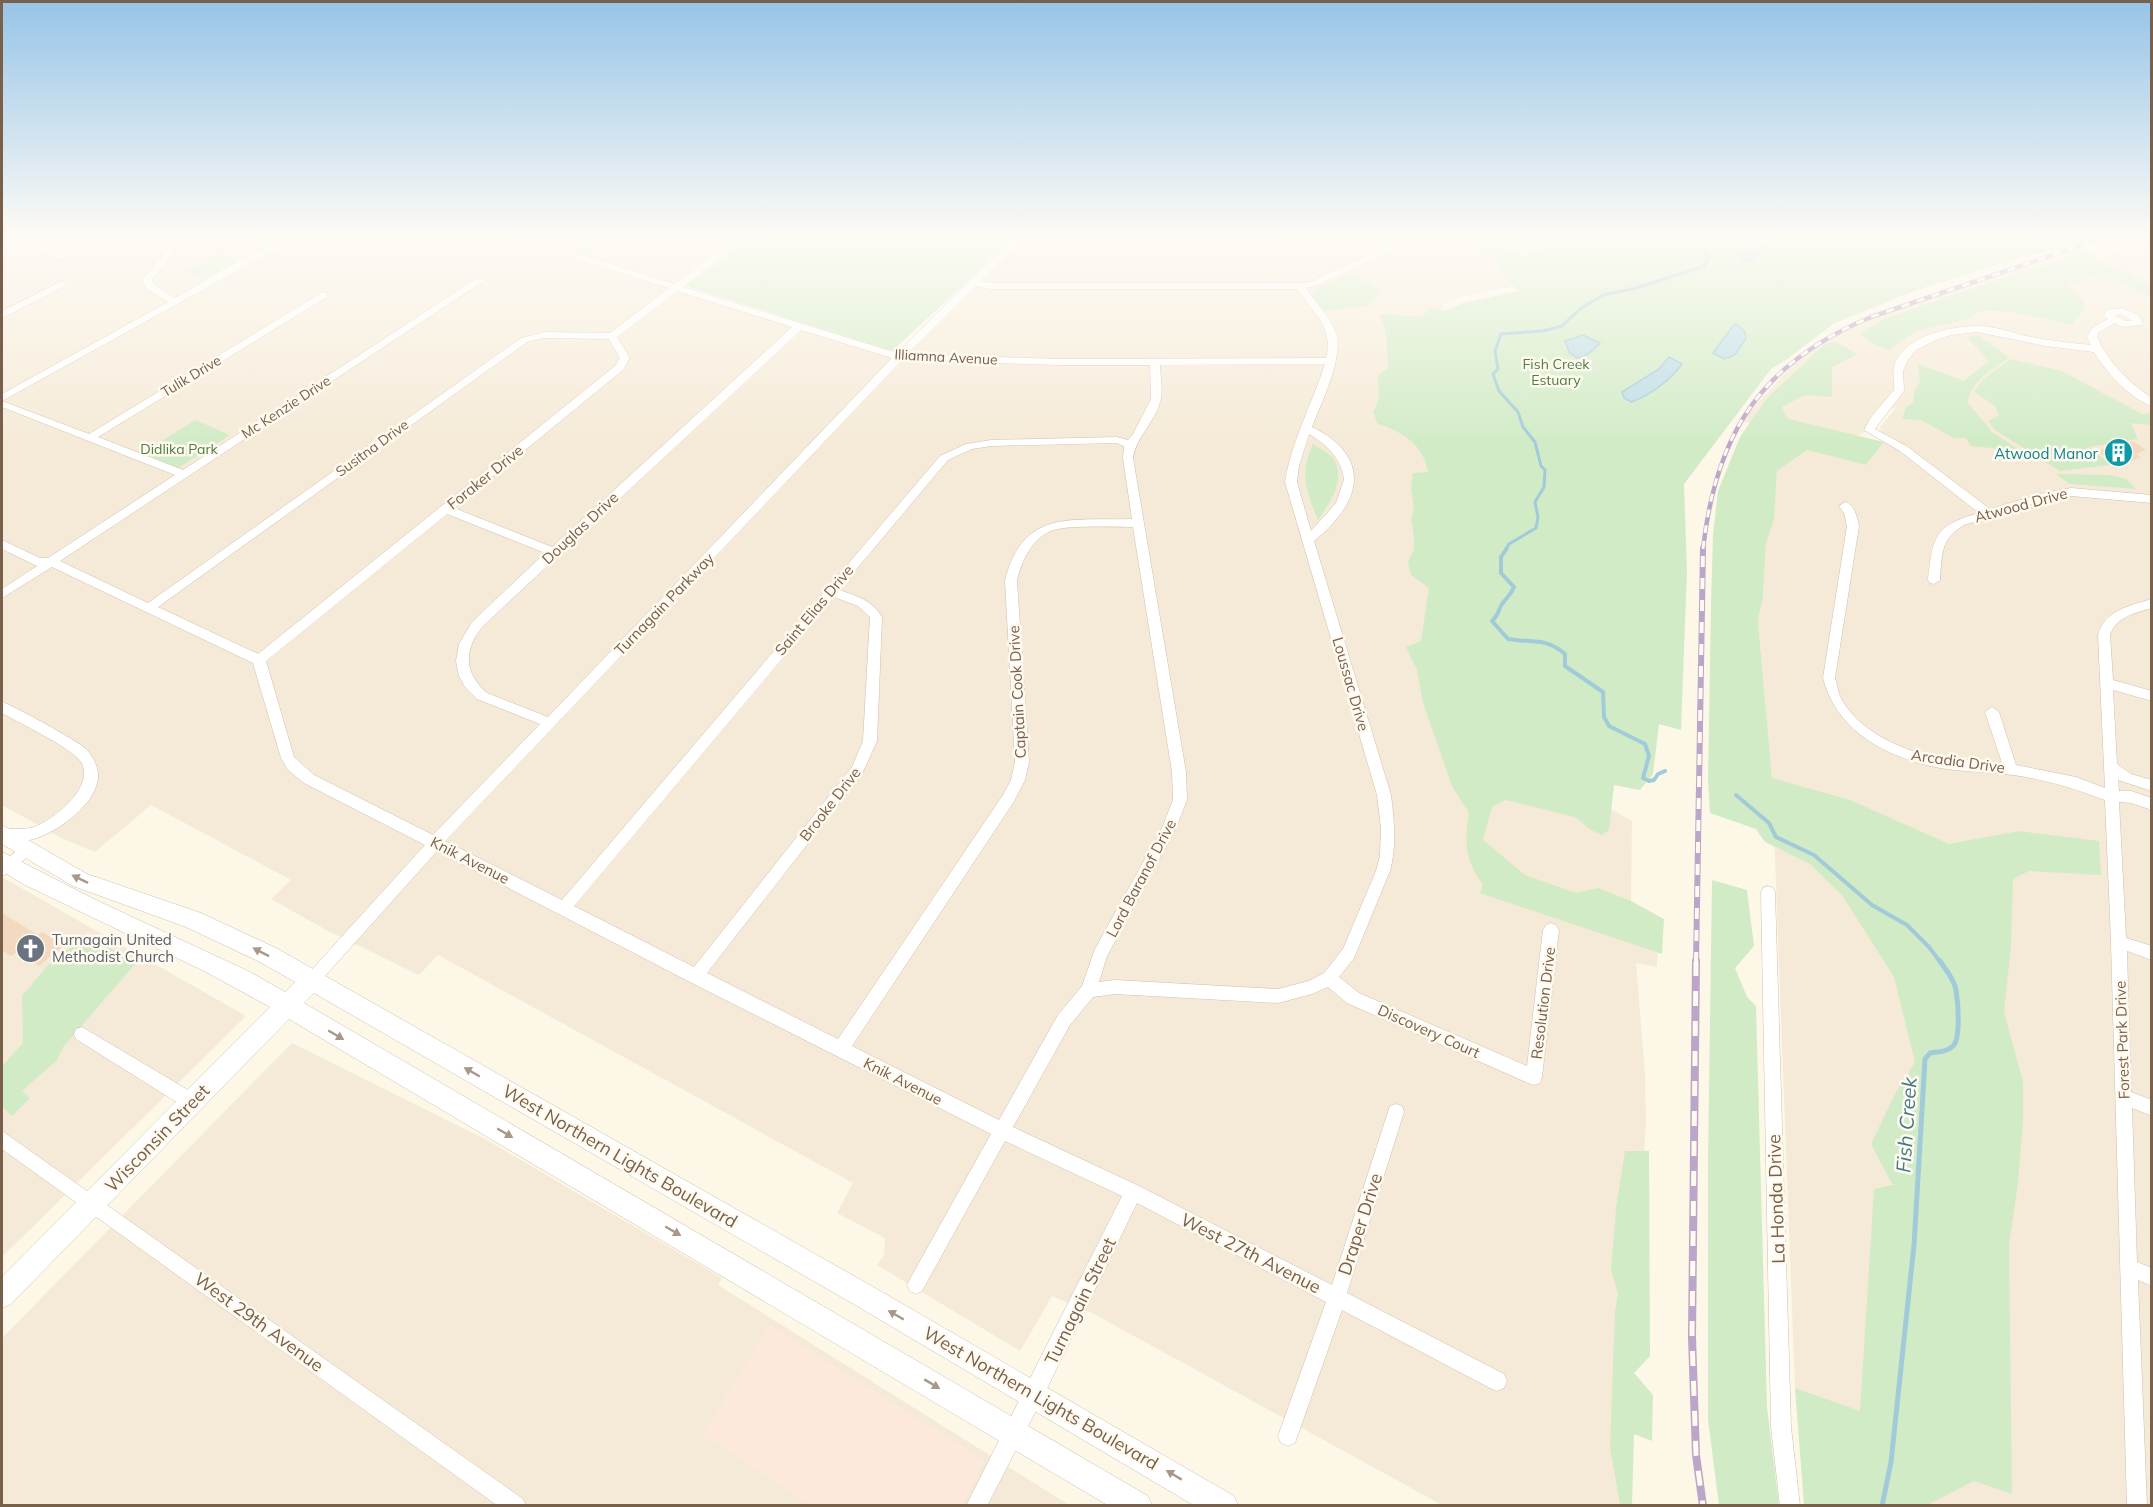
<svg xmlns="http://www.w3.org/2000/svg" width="2153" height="1507" font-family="Mulish,sans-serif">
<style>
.residential{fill:#f5ead7}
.commercial{fill:#fde9dc}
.green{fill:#d1ebc6}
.water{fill:#bcdde7;stroke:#a2cbd9;stroke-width:1.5}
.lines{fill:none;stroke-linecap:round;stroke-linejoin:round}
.stream-far2{stroke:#a2cbd9;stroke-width:3}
.stream-far1{stroke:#a2cbd9;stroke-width:4}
.stream{stroke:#a2cbd9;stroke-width:5}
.building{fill:#f3d9c0}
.street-casing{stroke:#cfc0ad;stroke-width:1}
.secondary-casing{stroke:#d2c1ab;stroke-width:1}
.street{fill:#fff;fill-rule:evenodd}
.secondary{fill:#fff;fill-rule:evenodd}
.rail-far2-casing{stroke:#bba5c8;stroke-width:4.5}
.rail-far1-casing{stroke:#bba5c8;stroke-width:6}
.rail-casing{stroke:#bba5c8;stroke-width:8}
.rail-far2{stroke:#fffaef;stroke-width:3;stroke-dasharray:8;stroke-linecap:butt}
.rail-far1{stroke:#fffaef;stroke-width:4;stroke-dasharray:11;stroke-linecap:butt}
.rail{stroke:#fffaef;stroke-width:5;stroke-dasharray:15;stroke-linecap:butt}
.oneway{fill:#a7988a}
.labels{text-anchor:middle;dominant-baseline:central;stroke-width:5;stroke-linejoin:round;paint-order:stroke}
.far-street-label{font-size:14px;fill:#78604b;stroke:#fffaef}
.far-park-label{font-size:14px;fill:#4e7e42;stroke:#fffaef}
.culture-label{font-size:15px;fill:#0d838f;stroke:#fffaef;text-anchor:end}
.street-label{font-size:15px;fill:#78604b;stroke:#fffaef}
.worship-label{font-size:15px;fill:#5b616d;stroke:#fffaef;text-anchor:start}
.near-street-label{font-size:18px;fill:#78604b;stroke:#fffaef}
.near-water-label{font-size:20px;font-style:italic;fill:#44798b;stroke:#fffaef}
</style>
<rect width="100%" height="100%" fill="#fdf7e8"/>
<!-- residential -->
<g class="residential">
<path d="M2,235H736L675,282V288L899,357L1022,237L1001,235H1640L1517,286L1464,296L1446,303L1428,326L1580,792L1632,821L1631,901L1659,917L1657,967L1636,963L1645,1074L1646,1123L1622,1505H1442L1094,1314L1052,1296L1020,1351L877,1265L884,1255L885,1238L837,1213L853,1183L438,955L419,975L328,931L271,899L291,880L151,805L95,852L63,839L2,805Z"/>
<path d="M2082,245L2104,256L2139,245L2151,250V1505H1925L1911,1431L1795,1388L1772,778L1758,621L1763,597L1766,543L1774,520L1777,471L1807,450L1866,465L1884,442L1880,427L1894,410L1897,409L1886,407L1869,430L1844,442L1740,421L1804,354L1866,319Z"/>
<path d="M2,877L246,1016L2,1257Z"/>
<path d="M292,1043L485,1139L722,1278L718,1285L1069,1505L2,1506V1338Z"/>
</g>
<!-- commercial -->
<path class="commercial" d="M770,1325L984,1461L962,1505H811L703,1435Z"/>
<!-- green -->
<g class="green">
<path d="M584,235H616L588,253L567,246Z"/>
<path d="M753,235H1001L1012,240L892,351L686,286Z"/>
<path d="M1447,235H1474L1463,237L1502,247L1522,256L1537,252L1554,238L1617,245L1626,242V235H2103L2082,243L2022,257L1916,290L1833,324L1786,360L1771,369L1684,484L1687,571L1681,730L1659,724L1653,774L1640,790L1614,785L1609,830L1602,835L1591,830L1575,817L1506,800L1492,807L1483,840L1525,875L1576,893L1598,888L1631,901L1664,919L1662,954L1480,893L1483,885C1465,860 1464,843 1469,813L1452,786L1423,703L1417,670L1406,647L1421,641L1429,588L1411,575L1408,562L1414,549V538L1411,518L1414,510L1411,489L1413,473L1428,472C1423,443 1403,433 1377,423L1373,412L1379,399L1378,375L1388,368L1386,331L1379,314L1421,317L1430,307L1443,311L1463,303L1518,291L1509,282L1496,263L1498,258Z"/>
<path d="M2084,251L2151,285V297L2122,283L2095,277L2070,284V289L2084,300V310L2071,325C2049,320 2003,308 1982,311C1977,312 1972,318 1966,319C1931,330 1919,323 1890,351L1874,344L1860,333L1882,320L1912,309Z"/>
<path d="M218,254L238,260L206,279L185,272Z"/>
<path d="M1352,273L1381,291L1367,306L1324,311L1311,295L1316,289Z"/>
<path d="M1979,335C1988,345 1999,347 2008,358C1992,370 1970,382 1968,403L1992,432L2021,451L1971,446L1966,438H1954L1921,420L1902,419L1906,407L1913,403L1915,389L1920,381L1918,364L1964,381L1989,361L1967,337Z"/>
<path d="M1836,342L1857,354L1832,367V397L1805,395L1782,407L1788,419L1884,442L1866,465L1807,450L1777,471L1774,520L1766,543L1763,597L1758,621L1772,778L1850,800L1949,844L2019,831L2099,841L2101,875L2029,871L2013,879L2011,946L2004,1012L2023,1082V1121L2018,1183L2009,1245L2012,1494L1974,1481L1927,1505H1804L1795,1388L1860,1411L1874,1189L1897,1184H1892L1871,1144L1895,1094L1915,1062L1894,977L1842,895L1810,864L1765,842L1756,829L1710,813L1708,781L1711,605L1713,535L1718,491L1740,437L1753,418L1768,397L1825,344Z"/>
<path d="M2011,359L2062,371L2142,414L2151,413V425L2131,423L2138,439L2089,447L2111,465L2060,471L1995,430L1988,421L1999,415L1995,406L1974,392L1983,379Z"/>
<path d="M195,420L230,435L178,468L143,453Z"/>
<path d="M1313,444C1319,448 1329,453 1333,458C1347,479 1330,502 1318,520C1306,490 1299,474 1313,444Z"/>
<path d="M2056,474L2111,475L2126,479L2136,489L2070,484Z"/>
<path d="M1712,880L1747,890L1754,946L1735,968L1747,997L1756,1006L1767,1407L1779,1505H1719L1708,1420V1161Z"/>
<path d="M87,935L136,963L63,1047L57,1060L22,1091L30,1098L12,1116L2,1107V1066L23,1043L22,996L48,965Z"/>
<path d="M1625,1151H1649L1650,1356L1634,1373L1653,1395L1652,1441L1634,1434L1632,1506L1620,1505L1610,1447L1615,1311L1618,1294L1611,1270L1616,1208Z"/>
</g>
<!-- water -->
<g class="water">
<path d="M1740,240L1766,246L1753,261L1741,260L1736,250Z"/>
<path d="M1736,324L1745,332L1746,338L1735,355L1724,359L1713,353L1732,327Z"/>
<path d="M1583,335L1600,343C1594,350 1587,357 1577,358L1569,352L1565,341Z"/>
<path d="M1669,357L1682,364C1670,380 1650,396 1631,402L1624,398L1622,392L1659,369Z"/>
</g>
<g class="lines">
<!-- stream-far2 -->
<path class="stream-far2" d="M1506,549L1509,544L1536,528L1538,517L1535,502L1544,487L1545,470L1541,466L1535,442L1523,427L1518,412L1499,391L1493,374L1498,369L1495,351L1501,334L1543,331L1562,326L1580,309L1603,295L1637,288L1704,266L1709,258L1693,235"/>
<!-- stream-far1 -->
<g class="stream-far1">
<path d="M1507,548L1501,557V573L1514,587C1511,595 1507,597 1502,604C1498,610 1499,615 1492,621L1508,639C1532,643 1545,637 1565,654V666L1603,692L1604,717L1609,726L1645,744L1649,756L1643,778L1649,781L1654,780L1658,774L1665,771"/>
<path d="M1736,795L1769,823L1776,837L1814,855L1872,905L1907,925L1929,947L1941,963"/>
</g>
<!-- stream -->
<path class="stream" d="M1882,1506L1891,1462L1914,1245L1925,1059L1930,1053C1938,1052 1947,1052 1953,1046C1961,1038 1958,1002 1956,990C1954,979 1946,970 1940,961"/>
</g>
<!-- building -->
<g class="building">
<path d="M2133,441L2146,450L2136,454L2141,457L2123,465L2097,452L2117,443L2122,446Z"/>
<path d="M2,913L38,935L42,932L64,945L39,966L17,952L11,956L2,950Z"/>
</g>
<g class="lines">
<defs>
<g id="street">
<path d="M179,235H188L152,280L154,285L175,298C217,275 271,235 321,235L264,256L2,401L89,434L321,293H327V297L98,437L183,470L477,278L485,280L60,561L148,603L521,338L544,332L610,333L669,288L575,259V255H581L675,284L739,235H749L683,287L897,353L946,304L1020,235H1029L981,281L990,283H1300L1310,282L1415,235H1427L1315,286L1306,288C1315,302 1328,314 1335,330C1346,354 1321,403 1312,427C1374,458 1361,503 1314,541L1391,795C1394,821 1397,845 1390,871L1354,958L1339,977L1359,993L1527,1066L1543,930L1546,925L1551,923L1556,925L1559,930L1542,1077L1540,1083L1534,1085L1528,1083L1347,1003L1328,987L1312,994L1278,1003L1115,994L1093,997L1070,1025L1013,1127L1139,1186L1332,1285L1388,1112L1390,1106L1396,1104L1402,1106L1404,1112L1347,1293L1504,1374L1507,1381L1504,1388L1497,1391L1490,1388L1342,1310L1295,1443L1288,1446L1281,1443L1278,1436L1326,1302L1137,1203L1041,1401L987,1506H966L1122,1196L1005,1141L922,1291L916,1294L910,1291L907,1285L910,1279L991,1134L690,982L437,851L317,985L312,987L307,985L304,980L307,975L425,845L304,783L288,770L281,758L253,663L52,567L2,598V589L37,566L2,549V540L40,558H48L175,475L2,407V394L168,302L147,289L142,280ZM976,286L990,289H1297C1313,313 1334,326 1326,358L1059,359L907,354ZM677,291L792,327L552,547L454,508L623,370L630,358L617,337ZM801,330L892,358L548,717L487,693C462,671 464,647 485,624ZM544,338L609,339L620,358L615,366L258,654L158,607L527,342ZM902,360L1059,365H1150L1151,399L1133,434L1128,440L1117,437L991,440L966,444L940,456L562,900L445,841ZM1325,364C1312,404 1292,440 1285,482L1377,795L1381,828L1380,856L1376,871L1343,949L1324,973L1309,981L1278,989L1115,980L1099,982L1107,956L1175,830L1187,800L1186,772L1133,458C1136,437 1157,420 1161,398C1163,388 1160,375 1160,365ZM1309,434C1327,445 1341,458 1344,479L1336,503L1311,531L1297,482L1299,466ZM1116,443L1124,446L1123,458L1132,519C1073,521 1022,508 1005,581L1015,762L1011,780L1003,795L838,1039L707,973L862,774L877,741L882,617C872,600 857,596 839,590L948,460L972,449L991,446ZM447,514L545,553L472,622L459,644L456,661L459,676L465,687L477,699L540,724L433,835L314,775L294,757L266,661ZM1133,527L1172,772L1173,800L1162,828L1095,949L1082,986L1058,1015L999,1120L852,1046L1013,803L1025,780L1029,762L1017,581C1021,562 1033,536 1054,530C1070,525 1114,527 1133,527ZM834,597L858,606L870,617L863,741L852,767L694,967L574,906Z"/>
<path d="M20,236L65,256L67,258L59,260L20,242L2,251V245Z"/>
<path d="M62,281L67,284L65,286L2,318V311Z"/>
<path d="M2122,308L2138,315L2143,323L2141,325L2123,327L2115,323L2099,332L2097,337C2109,363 2128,382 2152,398V406C2128,397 2107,373 2094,352L2046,346L1977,332L1951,335L1934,341L1916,350L1908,360L1903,371L1904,391L1875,429L1908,447L1990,509L2044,493L2071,488L2152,495V503L2071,496L2045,500L1964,525C1940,539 1942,555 1940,580L1934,584L1930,583L1928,580C1933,536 1934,526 1979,513L1900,451L1864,430L1871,417L1894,390C1895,383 1892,375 1894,367C1901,337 1950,326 1977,326C1995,326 2013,333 2031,337C2051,341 2071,343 2091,345L2087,337L2092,328L2108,319L2104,316L2107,310ZM2121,314L2132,321H2125L2114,315Z"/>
<path d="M1845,502C1855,505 1857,517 1859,526L1835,678C1837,684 1838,691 1840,696C1855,728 1899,750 1932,756C1955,760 1979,761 2002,763L1985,712L1992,707L1999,712L2016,765L2076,777L2105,788L2098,635C2105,610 2129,606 2152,599V608C2135,613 2116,617 2110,635L2113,680L2152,691V701L2113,690L2117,764L2131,774L2152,780V791L2118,780L2119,791H2131L2152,798V810L2131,803L2119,802L2126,938L2152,946V960L2127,951L2131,1092L2152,1100V1116L2132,1108L2137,1262L2152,1268V1286L2138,1280L2147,1506H2127L2111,942L2105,800C2079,790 2053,782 2026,777C1994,771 1961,773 1930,766C1881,754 1836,729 1823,678L1847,526L1844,513L1839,506Z"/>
<path d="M2,702C14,706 78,741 86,749C90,753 94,759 96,765C109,796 59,832 34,839C23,842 12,841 2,840V828C12,829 24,830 34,827C54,820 96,786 81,762C71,747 19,723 2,713Z"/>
<path d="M27,843L32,845L34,849L32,853L7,874L2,876V862Z"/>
<path d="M1768,886L1773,888L1775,892L1791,1427L1800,1506H1780L1771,1427L1761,892L1763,888Z"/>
<path d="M82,1027L198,1096L200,1102L198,1108L192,1110L186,1108L76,1039L74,1034L76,1029Z"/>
<path d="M2,1131L523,1499L526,1506H498L2,1149Z"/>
</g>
<path id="secondary" d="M2,825L87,874L201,913L276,948L875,1288L1234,1496L1238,1506H1195L857,1306L314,993L304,1003L1148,1496L1152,1506H1109L289,1019L11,1304L2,1308V1277L270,1007L204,971L23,884L2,871V852L98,901L250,972L285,992L295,982L260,962L186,927L73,886L2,844Z"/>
</defs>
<!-- street casing -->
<use href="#street" class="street-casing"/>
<!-- secondary casing -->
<use href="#secondary" class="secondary-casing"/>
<!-- street -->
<use href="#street" class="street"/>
<!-- secondary -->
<use href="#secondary" class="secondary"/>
<defs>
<path id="rail-far2" d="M1703,549C1716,433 1761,363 1871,317L2111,235"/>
<path id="rail-far1" d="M1696,963L1703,548"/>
<path id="rail" d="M1696,961L1692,1337L1696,1455L1703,1506"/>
</defs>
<!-- rail-far2 casing -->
<use href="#rail-far2" class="rail-far2-casing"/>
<!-- rail-far1 casing -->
<use href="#rail-far1" class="rail-far1-casing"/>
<!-- rail casing -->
<use href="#rail" class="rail-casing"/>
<!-- rail-far2 -->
<use href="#rail-far2" class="rail-far2"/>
<!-- rail-far1 -->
<use href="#rail-far1" class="rail-far1"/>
<!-- rail -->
<use href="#rail" class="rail"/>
</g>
<!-- one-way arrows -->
<defs><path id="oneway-solid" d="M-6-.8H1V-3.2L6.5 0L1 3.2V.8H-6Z" transform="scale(1.5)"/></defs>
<g class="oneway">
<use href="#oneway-solid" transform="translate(80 879) rotate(-154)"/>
<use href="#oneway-solid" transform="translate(261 952) rotate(-153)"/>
<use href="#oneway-solid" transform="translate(336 1035) rotate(30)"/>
<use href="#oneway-solid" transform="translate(472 1072) rotate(-150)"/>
<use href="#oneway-solid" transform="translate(505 1133) rotate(30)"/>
<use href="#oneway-solid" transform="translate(673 1231) rotate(30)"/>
<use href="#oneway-solid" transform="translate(896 1315) rotate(-150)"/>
<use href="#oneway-solid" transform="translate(932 1384) rotate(31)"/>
<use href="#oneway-solid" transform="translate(1174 1475) rotate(-149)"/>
</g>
<!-- sky -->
<linearGradient id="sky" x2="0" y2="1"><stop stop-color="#96c4e8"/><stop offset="0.53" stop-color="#fefbf5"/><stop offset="1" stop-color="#fefbf5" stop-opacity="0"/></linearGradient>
<rect width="2153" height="446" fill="url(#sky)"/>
<!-- icons -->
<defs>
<symbol id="building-disc" viewBox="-11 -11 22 22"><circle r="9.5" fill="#0f9aa8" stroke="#fffaef"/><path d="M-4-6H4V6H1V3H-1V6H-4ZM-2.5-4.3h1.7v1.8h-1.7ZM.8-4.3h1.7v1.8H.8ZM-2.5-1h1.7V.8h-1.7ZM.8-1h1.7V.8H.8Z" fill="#fff"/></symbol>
<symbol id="church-disc" viewBox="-11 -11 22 22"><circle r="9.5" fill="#6b7280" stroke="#fffaef"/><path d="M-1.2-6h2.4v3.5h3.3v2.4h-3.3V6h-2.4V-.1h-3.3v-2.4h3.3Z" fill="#fff"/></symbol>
</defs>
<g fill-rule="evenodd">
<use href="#building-disc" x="2102" y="436" width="33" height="33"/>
<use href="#church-disc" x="14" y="932" width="33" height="33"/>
</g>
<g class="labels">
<!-- far-street labels -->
<g class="far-street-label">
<text transform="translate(946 357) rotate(3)">Illiamna Avenue</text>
<text transform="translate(191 376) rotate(-31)">Tulik Drive</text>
<text transform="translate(286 407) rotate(-33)">Mc Kenzie Drive</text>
<text transform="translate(372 448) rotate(-36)">Susitna Drive</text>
</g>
<!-- far-park labels -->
<g class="far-park-label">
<text x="1556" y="364">Fish Creek<tspan x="1556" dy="16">Estuary</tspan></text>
<text x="179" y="449">Didlika Park</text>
</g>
<!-- culture labels -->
<g class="culture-label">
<text x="2098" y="453">Atwood Manor</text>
</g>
<!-- street labels -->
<g class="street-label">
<text transform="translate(485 477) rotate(-39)">Foraker Drive</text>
<text transform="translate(2021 505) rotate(-15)">Atwood Drive</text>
<text transform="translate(580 528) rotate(-43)">Douglas Drive</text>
<text transform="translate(664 604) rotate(-46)">Turnagain Parkway</text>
<text transform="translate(814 610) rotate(-50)">Saint Elias Drive</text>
<text transform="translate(1351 684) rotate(74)">Loussac Drive</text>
<text transform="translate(1017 692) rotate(-93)">Captain Cook Drive</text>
<text transform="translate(1958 761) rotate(8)">Arcadia Drive</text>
<text transform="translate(830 804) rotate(-52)">Brooke Drive</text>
<text transform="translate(470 860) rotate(27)">Knik Avenue</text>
<text transform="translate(1141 878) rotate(-62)">Lord Baranof Drive</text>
<text transform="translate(1543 1003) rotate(-83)">Resolution Drive</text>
<text transform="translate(1429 1031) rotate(24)">Discovery Court</text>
<text transform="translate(2122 1040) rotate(-92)">Forest Park Drive</text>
<text transform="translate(903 1081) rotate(27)">Knik Avenue</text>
</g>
<!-- worship labels -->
<g class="worship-label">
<text x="52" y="939">Turnagain United<tspan x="52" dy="17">Methodist Church</tspan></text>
</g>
<!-- near-street labels -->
<g class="near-street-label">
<text transform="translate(157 1138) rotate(-46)">Wisconsin Street</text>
<text transform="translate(620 1156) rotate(30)">West Northern Lights Boulevard</text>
<text transform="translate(1776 1199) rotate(-92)">La Honda Drive</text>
<text transform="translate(1360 1224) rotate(-72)">Draper Drive</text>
<text transform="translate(1251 1253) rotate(27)">West 27th Avenue</text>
<text transform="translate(1080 1301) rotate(-64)">Turnagain Street</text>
<text transform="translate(259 1322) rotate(36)">West 29th Avenue</text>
<text transform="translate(1041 1398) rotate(30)">West Northern Lights Boulevard</text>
</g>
<!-- near-water labels -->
<g class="near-water-label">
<text transform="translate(1906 1125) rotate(-86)">Fish Creek</text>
</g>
</g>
<!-- border -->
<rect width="2153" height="1507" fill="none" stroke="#78604b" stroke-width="6"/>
</svg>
